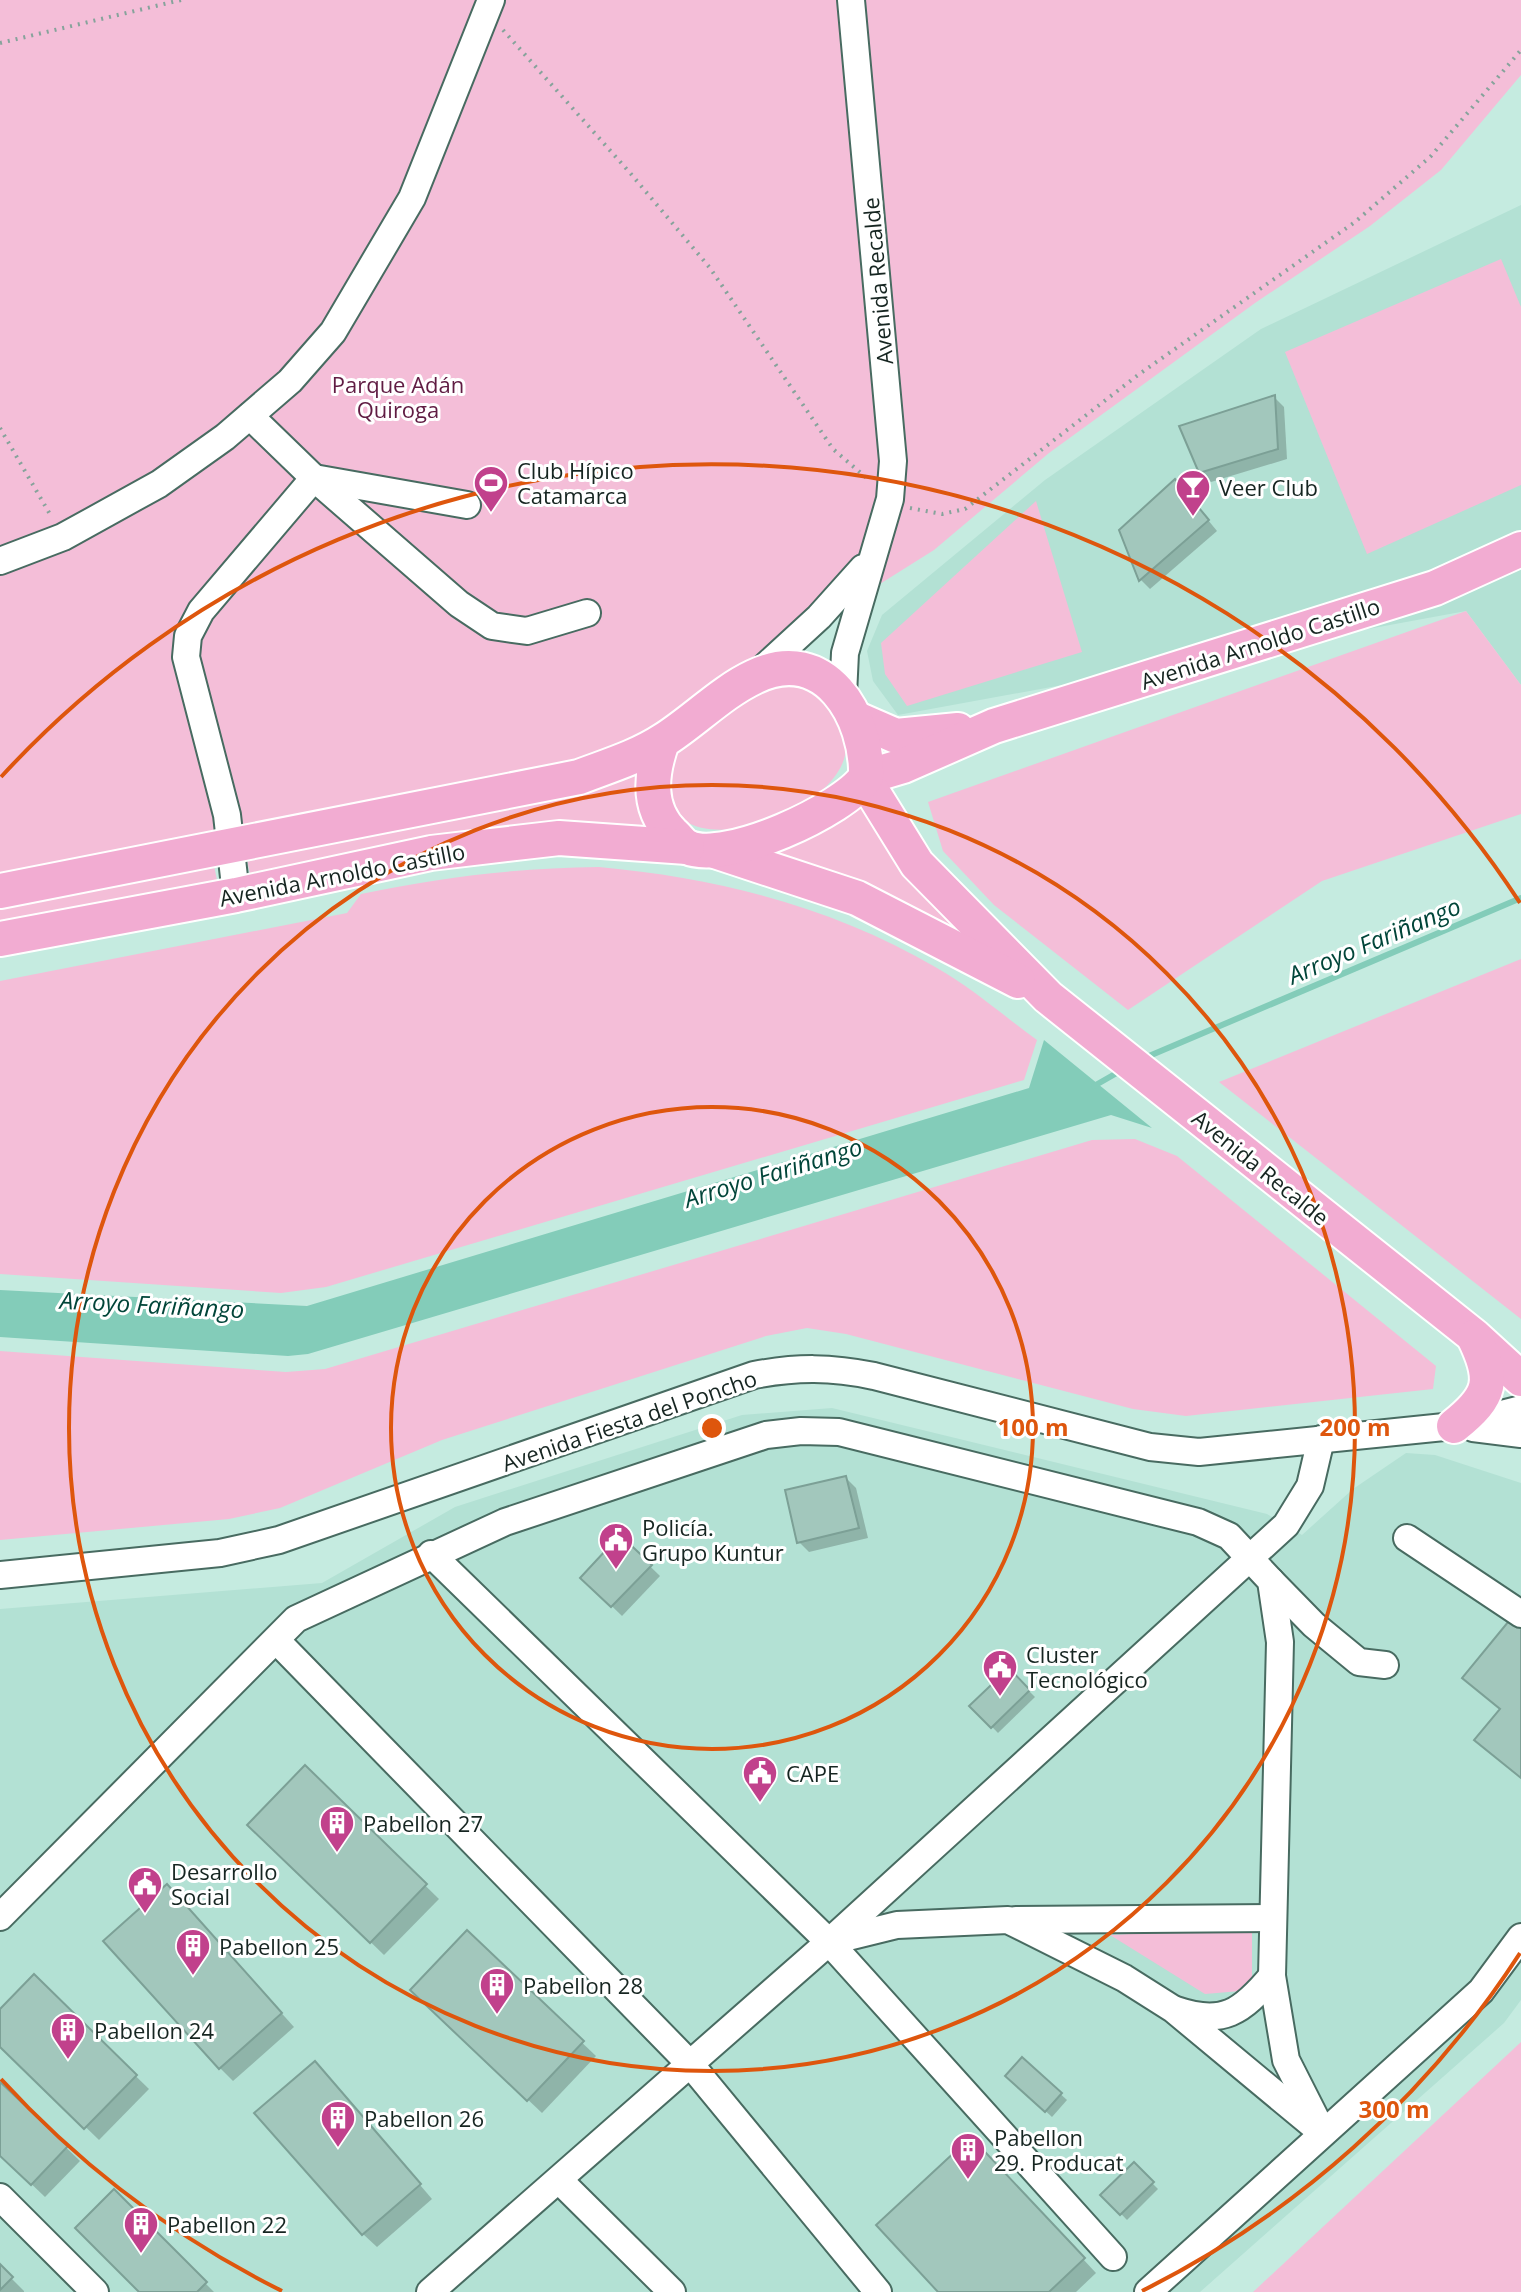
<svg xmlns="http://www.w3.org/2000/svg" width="1521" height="2292" font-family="'Open Sans',sans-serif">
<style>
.built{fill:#b3e1d4}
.green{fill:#f4bed8}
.water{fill:#83ccb9}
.shadow{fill:#0003}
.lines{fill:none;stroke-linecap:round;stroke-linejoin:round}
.stream{stroke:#83ccb9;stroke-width:6}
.building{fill:#a2c7bc;stroke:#7ca096;stroke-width:2}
.minor-casing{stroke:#486b61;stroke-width:30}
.major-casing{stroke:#fff;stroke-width:38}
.path{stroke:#86a39b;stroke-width:4;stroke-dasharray:2 6;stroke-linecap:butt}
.minor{stroke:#fff;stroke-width:26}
.major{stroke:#f2acd2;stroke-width:34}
.ring{fill:none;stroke:#de560d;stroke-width:4}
.labels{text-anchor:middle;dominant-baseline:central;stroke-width:6;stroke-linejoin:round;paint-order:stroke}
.street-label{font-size:22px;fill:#162521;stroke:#fff}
.park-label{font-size:22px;fill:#601c43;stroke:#fff}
.poi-label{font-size:22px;fill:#162521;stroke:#fff;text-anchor:start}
.water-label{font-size:24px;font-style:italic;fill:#014539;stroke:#fff}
.centre{fill:#de560d;stroke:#fff;stroke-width:4}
.ring-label{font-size:24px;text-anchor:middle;font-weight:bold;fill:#de560d;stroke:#fff;stroke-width:6;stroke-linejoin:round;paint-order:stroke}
</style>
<rect width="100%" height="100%" fill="#c5ebe0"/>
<!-- built -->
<g class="built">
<path d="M1521,205V685L1466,611L898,715L873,681L867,651L882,615L1045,480L1261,329Z"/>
<path d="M832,1408L1267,1514L1302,1535L1353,1489L1406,1453L1435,1455L1521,1483V2000L1504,2023L1200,2292H0V1609L322,1583L455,1507L742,1415Z"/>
</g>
<!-- green -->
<g class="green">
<path d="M0,0H1521V75L1441,170L1370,226L1255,303L1049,453L934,550L614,751L515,777L0,876Z"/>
<path d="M1501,259L1521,307V485L1367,554L1285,352Z"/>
<path d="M1036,501L1082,652L907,706L885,674L881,643Z"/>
<path d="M1466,611L1521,685V814L1322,881L1128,1010L994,905L943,851L928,802Z"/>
<path d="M764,685C809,687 815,683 839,723C887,799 676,878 670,793C669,777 667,766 675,752Z"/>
<path d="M633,771L638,774L650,831L378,851L250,874L246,855Z"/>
<path d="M865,802L973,939L764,849Z"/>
<path d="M213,861L217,880L0,924V902Z"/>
<path d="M599,867C719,878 833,907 937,968C972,988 1004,1016 1037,1040L1024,1080L326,1287L281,1293L0,1274V981L347,913L361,894C441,877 517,868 599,867Z"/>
<path d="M1521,959V1319L1219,1082Z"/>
<path d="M1135,1139L1177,1156L1436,1366L1433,1389L1186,1416L1133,1409L846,1334L807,1328L766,1336L442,1440L280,1508L229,1519L0,1540V1351L286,1372L325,1369L1092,1140Z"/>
<path d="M1252,1928V1990L1205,1994L1110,1935Z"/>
<path d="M1521,2042V2292H1253Z"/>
</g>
<!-- water -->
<path class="water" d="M1044,1040L1152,1128L1111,1115L308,1354L288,1356L0,1337V1290L307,1306L1029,1088Z"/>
<!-- shadow -->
<g class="shadow">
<path d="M1275,398L1284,407L1287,459L1211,482L1201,472Z"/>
<path d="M1185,492L1217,531L1150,589L1141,580Z"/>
<path d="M846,1478L856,1488L868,1538L809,1552L799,1542Z"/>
<path d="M621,1538L660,1576L622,1616L583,1578Z"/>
<path d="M1009,1671L1035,1697L998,1733L972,1706Z"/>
<path d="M305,1768L439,1899L384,1955L250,1825Z"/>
<path d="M180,1900L294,2027L233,2081L220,2068Z"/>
<path d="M467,1933L596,2056L542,2113L426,2003Z"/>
<path d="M34,1977L149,2089L99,2140L0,2044V2012Z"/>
<path d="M1023,2060L1067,2100L1052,2117L1008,2076Z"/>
<path d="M328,2077L432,2199L377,2247L363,2234Z"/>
<path d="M0,2084L80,2161L45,2197L0,2154Z"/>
<path d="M984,2153L1096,2273L1076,2292H941Z"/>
<path d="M1134,2165L1158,2189L1127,2220L1103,2195Z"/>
<path d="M114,2192L214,2292H142Z"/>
<path d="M0,2267L24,2291V2292H0Z"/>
</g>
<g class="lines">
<!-- stream -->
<g class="stream">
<path d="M1142,1059L1521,898"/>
<path d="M1094,1086L1122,1070"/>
</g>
</g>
<!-- building -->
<g class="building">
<path d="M1275,395L1278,449L1199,473L1179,426Z"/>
<path d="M1175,479L1209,520L1139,581L1119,530Z"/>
<path d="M846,1476L859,1528L797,1543L785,1490Z"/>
<path d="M620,1535L652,1565L611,1607L580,1578Z"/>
<path d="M1513,1616L1521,1623V1778L1474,1740L1500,1709L1462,1678Z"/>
<path d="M1009,1668L1030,1690L991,1728L969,1706Z"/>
<path d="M305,1765L427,1884L370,1943L247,1825Z"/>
<path d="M167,1884L282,2013L219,2069L103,1941Z"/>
<path d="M467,1930L584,2041L527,2101L410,1990Z"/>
<path d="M34,1974L137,2075L84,2129L0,2047V2009Z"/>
<path d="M1022,2057L1062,2093L1045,2112L1005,2076Z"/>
<path d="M315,2061L421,2184L362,2235L254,2113Z"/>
<path d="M0,2082L68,2146L31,2185L0,2156Z"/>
<path d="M971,2137L1085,2258L1049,2292H938L876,2225Z"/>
<path d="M1134,2162L1154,2182L1120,2215L1100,2195Z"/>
<path d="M114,2189L207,2282L197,2292H139L75,2228Z"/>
<path d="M0,2264L13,2277L0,2290Z"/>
</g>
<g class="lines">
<defs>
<g id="minor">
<path d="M250,416L314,478L459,604L492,626L527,631L587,613"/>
<path d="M0,561L63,537L159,484L225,437L290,381L333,332L412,198L491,0"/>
<path d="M758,673L819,617L863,568"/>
<path d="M843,695L845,653L890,499L893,461L851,0"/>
<path d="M236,895L227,815L186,657L188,636L201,611L314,478L467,505"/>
<path d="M1473,1428L1521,1434"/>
<path d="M1407,1538L1521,1614"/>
<path d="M431,1554L829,1942L1113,2257"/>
<path d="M0,1575L220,1553L279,1540L754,1375C797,1367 831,1367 874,1376L1150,1447L1199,1452L1454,1426L1521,1409"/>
<path d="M1271,1581L1314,1625L1359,1662L1385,1665"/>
<path d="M276,1640L691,2065L878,2292"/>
<path d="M0,1917L296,1619L505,1522L766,1435L801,1431L839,1432L1198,1522L1229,1536L1271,1581L1280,1642L1272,1976L1286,2060L1323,2133"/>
<path d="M1016,1920L1272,1918"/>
<path d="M832,1941L897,1925L1008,1920L1124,1978L1173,2009L1314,2126"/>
<path d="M1176,2010C1223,2026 1242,2012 1272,1976"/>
<path d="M559,2180L672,2292"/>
<path d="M0,2197L95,2292"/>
<path d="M430,2292L829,1942L1286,1525L1310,1486L1321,1439"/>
<path d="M1148,2292L1481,1991L1521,1937"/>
</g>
<g id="major">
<path d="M857,719L896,736L958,730"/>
<path d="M866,777L903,766L994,726L1435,588L1521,549"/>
<path d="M865,780L917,864L1048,997L1474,1336L1521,1379"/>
<path d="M715,851L857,898L1018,981"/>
<path d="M0,891L579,777C608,766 638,757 664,740C694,721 722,692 754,677C825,642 868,717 866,777C844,810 725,865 687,847C682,845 677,837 673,834C646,808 651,773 662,742"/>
<path d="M0,939L236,895L431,853L559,838L687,847"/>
<path d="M1454,1426C1492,1396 1495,1380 1474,1337"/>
</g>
</defs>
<!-- minor casing -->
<use href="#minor" class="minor-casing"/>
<!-- major casing -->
<use href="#major" class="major-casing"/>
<!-- path -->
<g class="path">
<path d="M503,30L631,174L710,268L833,449L870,481"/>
<path d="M0,43L181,0"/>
<path d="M0,428L51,516"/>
<path d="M910,508L942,514L965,509L1138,375L1355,222L1431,156L1521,50"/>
</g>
<!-- minor -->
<use href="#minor" class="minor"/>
<!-- major -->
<use href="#major" class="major"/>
</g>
<!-- distance rings -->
<g class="ring">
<circle cx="712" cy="1428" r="321"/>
<circle cx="712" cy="1428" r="643"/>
<path d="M1520 1953A964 964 0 0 1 1142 2291M282 2291A964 964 0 0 1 1 2079M1 777A964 964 0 0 1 1520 903"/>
</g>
<!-- icons -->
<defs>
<symbol id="stadium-pin" viewBox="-11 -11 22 30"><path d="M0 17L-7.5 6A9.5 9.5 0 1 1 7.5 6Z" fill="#c1418c" stroke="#fff"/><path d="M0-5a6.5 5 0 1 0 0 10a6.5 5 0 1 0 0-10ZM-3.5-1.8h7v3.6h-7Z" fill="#fff"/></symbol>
<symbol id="bar-pin" viewBox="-11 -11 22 30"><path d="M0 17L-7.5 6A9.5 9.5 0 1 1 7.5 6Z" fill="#c1418c" stroke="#fff"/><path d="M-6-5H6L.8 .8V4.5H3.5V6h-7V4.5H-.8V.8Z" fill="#fff"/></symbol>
<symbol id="civic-pin" viewBox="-11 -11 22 30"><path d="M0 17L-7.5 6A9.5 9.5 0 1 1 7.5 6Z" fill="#c1418c" stroke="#fff"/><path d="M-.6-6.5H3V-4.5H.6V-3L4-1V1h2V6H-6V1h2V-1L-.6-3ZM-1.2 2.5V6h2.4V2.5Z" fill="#fff"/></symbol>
<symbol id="building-pin" viewBox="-11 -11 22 30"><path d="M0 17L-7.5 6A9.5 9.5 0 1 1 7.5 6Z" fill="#c1418c" stroke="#fff"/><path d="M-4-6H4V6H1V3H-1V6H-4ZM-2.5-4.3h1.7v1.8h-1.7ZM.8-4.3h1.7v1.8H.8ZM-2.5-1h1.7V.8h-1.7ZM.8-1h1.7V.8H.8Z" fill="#fff"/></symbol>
</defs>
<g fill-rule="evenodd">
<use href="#stadium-pin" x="471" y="463" width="40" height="54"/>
<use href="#bar-pin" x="1173" y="467" width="40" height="54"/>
<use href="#civic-pin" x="596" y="1520" width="40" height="54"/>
<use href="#civic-pin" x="980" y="1647" width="40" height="54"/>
<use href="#civic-pin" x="740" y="1753" width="40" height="54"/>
<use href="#building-pin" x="317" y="1803" width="40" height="54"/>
<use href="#civic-pin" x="125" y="1864" width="40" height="54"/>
<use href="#building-pin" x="173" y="1926" width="40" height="54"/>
<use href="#building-pin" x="477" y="1965" width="40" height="54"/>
<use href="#building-pin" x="48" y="2010" width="40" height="54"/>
<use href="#building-pin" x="318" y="2098" width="40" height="54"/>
<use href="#building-pin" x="948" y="2130" width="40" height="54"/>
<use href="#building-pin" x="121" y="2204" width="40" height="54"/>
</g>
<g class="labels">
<!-- street labels -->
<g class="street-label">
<text transform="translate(877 281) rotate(-95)">Avenida Recalde</text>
<text transform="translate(1260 643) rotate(-18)">Avenida Arnoldo Castillo</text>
<text transform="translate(342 874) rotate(-11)">Avenida Arnoldo Castillo</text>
<text transform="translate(1261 1167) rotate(39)">Avenida Recalde</text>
<text transform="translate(629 1420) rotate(-19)">Avenida Fiesta del Poncho</text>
</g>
<!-- park labels -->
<g class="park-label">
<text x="398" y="384">Parque Adán<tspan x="398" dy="25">Quiroga</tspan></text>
</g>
<!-- poi labels -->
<g class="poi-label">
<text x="517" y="470">Club Hípico<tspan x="517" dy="25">Catamarca</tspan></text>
<text x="1219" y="487">Veer Club</text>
<text x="642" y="1527">Policía.<tspan x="642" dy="25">Grupo Kuntur</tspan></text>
<text x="1026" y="1654">Cluster<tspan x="1026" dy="25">Tecnológico</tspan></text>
<text x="786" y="1773">CAPE</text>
<text x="363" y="1823">Pabellon 27</text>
<text x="171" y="1871">Desarrollo<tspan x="171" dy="25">Social</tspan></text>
<text x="219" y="1946">Pabellon 25</text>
<text x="523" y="1985">Pabellon 28</text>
<text x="94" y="2030">Pabellon 24</text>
<text x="364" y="2118">Pabellon 26</text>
<text x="994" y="2137">Pabellon<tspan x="994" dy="25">29. Producat</tspan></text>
<text x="167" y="2224">Pabellon 22</text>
</g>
<!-- water labels -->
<g class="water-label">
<text transform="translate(1374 940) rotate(-23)">Arroyo Fariñango</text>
<text transform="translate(773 1172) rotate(-17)">Arroyo Fariñango</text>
<text transform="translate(152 1304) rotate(3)">Arroyo Fariñango</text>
</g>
</g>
<circle cx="712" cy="1428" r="12" class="centre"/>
<g class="ring-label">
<text x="1033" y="1436">100 m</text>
<text x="1355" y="1436">200 m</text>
<text x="1394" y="2118">300 m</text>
</g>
</svg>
